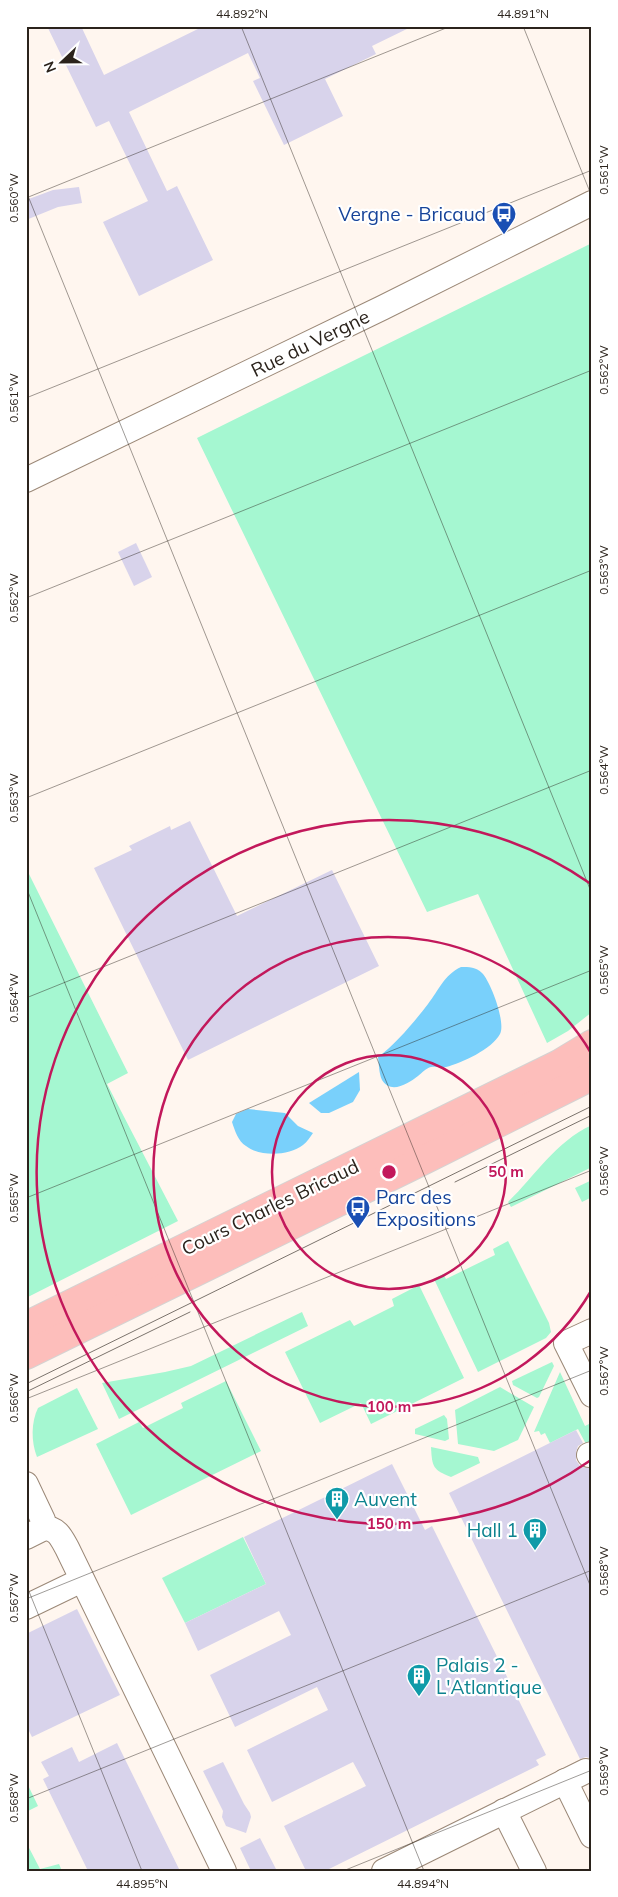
<svg xmlns="http://www.w3.org/2000/svg" width="618" height="1897" font-family="Mulish,sans-serif">
<style>
.green{fill:#a5f7d1}
.water{fill:#79d0fb}
.building{fill:#d8d3eb}
.lines{fill:none;stroke-linecap:round;stroke-linejoin:round}
.minor-casing{stroke:#9b8877;stroke-width:26}
.major-casing{stroke:#d5d3d2;stroke-width:30}
.minor{stroke:#fff;stroke-width:24}
.major{stroke:#fdbebb;stroke-width:28}
.tram{stroke:#7b736c;stroke-width:1}
.ticks{fill:none;stroke:#2b231c;stroke-width:1;stroke-opacity:0.45}
.ring{fill:none;stroke:#c2185b;stroke-width:2.5}
.labels{text-anchor:middle;dominant-baseline:central;stroke-width:4.5;stroke-linejoin:round;paint-order:stroke}
.transit-label{font-size:19px;fill:#164399;stroke:#fff;text-anchor:end}
.street-label{font-size:19px;fill:#2b231c;stroke:#fff}
.culture-label{font-size:19px;fill:#0d838f;stroke:#fff;text-anchor:start}
.centre{fill:#c2185b;stroke:#fff;stroke-width:2.5}
.ring-label{font-size:15px;text-anchor:middle;font-weight:bold;fill:#c2185b;stroke:#fff;stroke-width:4.5;stroke-linejoin:round;paint-order:stroke}
.neatline{fill:none;stroke:#2b231c;stroke-width:2}
.ticks-label{font-size:12px;text-anchor:middle;fill:#2b231c}
</style>
<rect width="100%" height="100%" fill="#fff6ef"/>
<!-- green -->
<g class="green">
<path d="M592,243V1012L568,1031L547,1043L478,894L427,912L197,438Z"/>
<path d="M26,868L128,1073L107,1084L178,1221L26,1298Z"/>
<path d="M592,1125V1167L511,1207L508,1202C536,1175 555,1142 592,1125Z"/>
<path d="M592,1180V1197L582,1202L575,1188Z"/>
<path d="M508,1241L549,1323L551,1332L546,1338L478,1372L434,1279L443,1274L446,1279L495,1255L493,1249Z"/>
<path d="M419,1285L464,1378L371,1424L361,1403L320,1423L285,1352L350,1320L354,1326L394,1306L392,1299Z"/>
<path d="M302,1312L308,1326L119,1419L102,1383L165,1372L191,1366Z"/>
<path d="M552,1362L554,1366L539,1397L537,1398L513,1385L512,1381Z"/>
<path d="M560,1372L585,1426L591,1423L592,1425V1444L587,1446L578,1429L550,1443L545,1433L541,1435L539,1431L534,1432Z"/>
<path d="M226,1381L261,1451L131,1515L96,1444L139,1422L143,1428L183,1408L181,1403Z"/>
<path d="M500,1387L534,1407L518,1440L494,1451L458,1444L455,1410Z"/>
<path d="M77,1388L98,1429L37,1457C31,1442 31,1422 38,1408Z"/>
<path d="M444,1415L447,1419L449,1439L445,1441L415,1434V1429Z"/>
<path d="M431,1447L478,1457L480,1463L451,1477C433,1470 432,1467 431,1447Z"/>
<path d="M243,1537L266,1584L185,1623L162,1578Z"/>
<path d="M26,1781L38,1806L26,1812Z"/>
<path d="M26,1842L40,1869L59,1864L62,1871H26Z"/>
</g>
<!-- water -->
<g class="water">
<path d="M461,967C469,967 476,967 482,973C491,982 506,1023 500,1034C492,1049 462,1063 446,1067C441,1068 436,1066 431,1067C426,1068 422,1073 418,1076C409,1083 391,1095 382,1080C379,1074 379,1064 378,1057C396,1044 414,1022 428,1004C439,990 444,975 461,967Z"/>
<path d="M359,1072L360,1090L353,1102L329,1113H321L309,1103Z"/>
<path d="M248,1109L285,1113L298,1126L313,1133C310,1137 307,1142 303,1145C289,1156 260,1157 246,1146C238,1141 235,1131 232,1122L236,1114Z"/>
</g>
<!-- building -->
<g class="building">
<path d="M47,26H81L104,75L204,26H413L372,46L376,54L325,79L343,116L284,145L253,81L260,78L248,53L129,112L167,191L177,186L213,260L139,296L103,222L148,201L109,121L96,127Z"/>
<path d="M79,187L82,203L58,207L26,220V200L53,190Z"/>
<path d="M136,543L152,577L134,586L118,552Z"/>
<path d="M190,821L237,916L332,870L379,966L188,1060L94,868L132,850L129,846L170,826L171,830Z"/>
<path d="M576,1430L583,1443L578,1446L576,1452V1460L580,1466L586,1468H592V1759L586,1757L580,1759L449,1493Z"/>
<path d="M392,1464L425,1530L432,1526L546,1755L536,1760L539,1765L325,1871H306L284,1826L366,1786L353,1762L272,1802L247,1750L328,1710L317,1687L235,1727L210,1675L291,1635L279,1611L198,1651L185,1623L266,1584L244,1537Z"/>
<path d="M77,1609L120,1695L32,1737L26,1725V1634Z"/>
<path d="M117,1743L180,1871H88L43,1779L49,1776L41,1762L72,1747L79,1762Z"/>
<path d="M223,1762L244,1804L250,1813L251,1817L246,1833L226,1826L222,1817L223,1811L203,1771Z"/>
<path d="M260,1838L277,1871H251L240,1848Z"/>
</g>
<g class="lines">
<defs>
<g id="minor">
<path d="M26,480L382,308L592,203"/>
<path d="M592,1331L566,1343L592,1395"/>
<path d="M589,1455L592,1454"/>
<path d="M26,1484L43,1520L44,1528L26,1537"/>
<path d="M44,1528C57,1528 61,1537 67,1548L224,1871"/>
<path d="M26,1607L82,1580"/>
<path d="M565,1781L592,1836"/>
<path d="M504,1811L534,1871"/>
<path d="M384,1871L586,1771"/>
</g>
<g id="major">
<path d="M26,1326L559,1064L592,1044"/>
<path d="M26,1355L414,1165L592,1076"/>
</g>
</defs>
<!-- minor casing -->
<use href="#minor" class="minor-casing"/>
<!-- major casing -->
<use href="#major" class="major-casing"/>
<!-- minor -->
<use href="#minor" class="minor"/>
<!-- major -->
<use href="#major" class="major"/>
<!-- tram -->
<g class="tram">
<path d="M455,1182L592,1115"/>
<path d="M26,1384L592,1106"/>
<path d="M26,1392L190,1312"/>
</g>
</g>
<!-- ticks -->
<path class="ticks" d="M241,26L592,894M523,26L592,197M26,191L592,1590M26,198L451,26M26,398L592,170M26,598L592,370M26,798L592,570M26,887L424,1871M26,998L592,770M26,1198L592,970M26,1399L592,1170M26,1584L142,1871M26,1599L592,1370M26,1799L592,1570M343,1871L592,1770"/>
<!-- distance rings -->
<g class="ring">
<circle cx="389" cy="1172" r="117"/>
<path d="M591 1291A235 235 0 1 1 591 1053"/>
<path d="M591 1460A352 352 0 1 1 591 884"/>
</g>
<!-- icons -->
<defs>
<symbol id="bus-pin" viewBox="-11 -11 22 30"><path d="M0 17L-7.5 6A9.5 9.5 0 1 1 7.5 6Z" fill="#1a4fb4" stroke="#fff"/><path d="M-5-6H5V4H4V6H2V4H-2V6H-4V4H-5ZM-3.5-4V0h7V-4ZM-3.5 1.2v1.5H-2V1.2ZM2 1.2v1.5H3.5V1.2Z" fill="#fff"/></symbol>
<symbol id="building-pin" viewBox="-11 -11 22 30"><path d="M0 17L-7.5 6A9.5 9.5 0 1 1 7.5 6Z" fill="#0f9aa8" stroke="#fff"/><path d="M-4-6H4V6H1V3H-1V6H-4ZM-2.5-4.3h1.7v1.8h-1.7ZM.8-4.3h1.7v1.8H.8ZM-2.5-1h1.7V.8h-1.7ZM.8-1h1.7V.8H.8Z" fill="#fff"/></symbol>
</defs>
<g fill-rule="evenodd">
<use href="#bus-pin" x="490" y="200" width="28" height="38"/>
<use href="#bus-pin" x="344" y="1194" width="28" height="38"/>
<use href="#building-pin" x="323" y="1485" width="28" height="38"/>
<use href="#building-pin" x="521" y="1516" width="28" height="38"/>
<use href="#building-pin" x="405" y="1662" width="28" height="38"/>
</g>
<g class="labels">
<!-- transit labels -->
<g class="transit-label">
<text x="486" y="214">Vergne - Bricaud</text>
<text x="376" y="1197" text-anchor="start">Parc des<tspan x="376" dy="22">Expositions</tspan></text>
</g>
<!-- street labels -->
<g class="street-label">
<text transform="translate(310 343) rotate(-26)">Rue du Vergne</text>
<text transform="translate(270 1207) rotate(-26)">Cours Charles Bricaud</text>
</g>
<!-- culture labels -->
<g class="culture-label">
<text x="354" y="1499">Auvent</text>
<text x="518" y="1530" text-anchor="end">Hall 1</text>
<text x="436" y="1665">Palais 2 -<tspan x="436" dy="22">L'Atlantique</tspan></text>
</g>
</g>
<circle cx="389" cy="1172" r="8" class="centre"/>
<g class="ring-label">
<text x="506" y="1177">50 m</text>
<text x="389" y="1412">100 m</text>
<text x="389" y="1529">150 m</text>
</g>
<!-- border -->
<rect width="618" height="1897" fill="none" stroke="#ffffff" stroke-width="55"/>
<!-- north arrow -->
<g transform="translate(62 62) rotate(248)" stroke="#ffffff" stroke-width="4" paint-order="stroke">
<path d="M0-4L9 19L0 12L-9 19Z" fill="#2b231c"/>
<text y="-8" font-size="14" font-weight="bold" text-anchor="middle" fill="#2b231c">N</text>
</g>
<rect x="28" y="28" width="562" height="1842" class="neatline"/>
<g class="ticks-label">
<text x="242" y="18">44.892°N</text>
<text x="523" y="18">44.891°N</text>
<text transform="translate(604 170) rotate(-90)" y="4">0.561°W</text>
<text transform="translate(14 198) rotate(-90)" y="4">0.560°W</text>
<text transform="translate(604 370) rotate(-90)" y="4">0.562°W</text>
<text transform="translate(14 398) rotate(-90)" y="4">0.561°W</text>
<text transform="translate(604 570) rotate(-90)" y="4">0.563°W</text>
<text transform="translate(14 598) rotate(-90)" y="4">0.562°W</text>
<text transform="translate(604 770) rotate(-90)" y="4">0.564°W</text>
<text transform="translate(14 798) rotate(-90)" y="4">0.563°W</text>
<text transform="translate(604 970) rotate(-90)" y="4">0.565°W</text>
<text transform="translate(14 998) rotate(-90)" y="4">0.564°W</text>
<text transform="translate(604 1171) rotate(-90)" y="4">0.566°W</text>
<text transform="translate(14 1198) rotate(-90)" y="4">0.565°W</text>
<text transform="translate(604 1371) rotate(-90)" y="4">0.567°W</text>
<text transform="translate(14 1398) rotate(-90)" y="4">0.566°W</text>
<text transform="translate(604 1571) rotate(-90)" y="4">0.568°W</text>
<text transform="translate(14 1598) rotate(-90)" y="4">0.567°W</text>
<text transform="translate(604 1771) rotate(-90)" y="4">0.569°W</text>
<text transform="translate(14 1798) rotate(-90)" y="4">0.568°W</text>
<text x="142" y="1888">44.895°N</text>
<text x="423" y="1888">44.894°N</text>
</g>
</svg>
